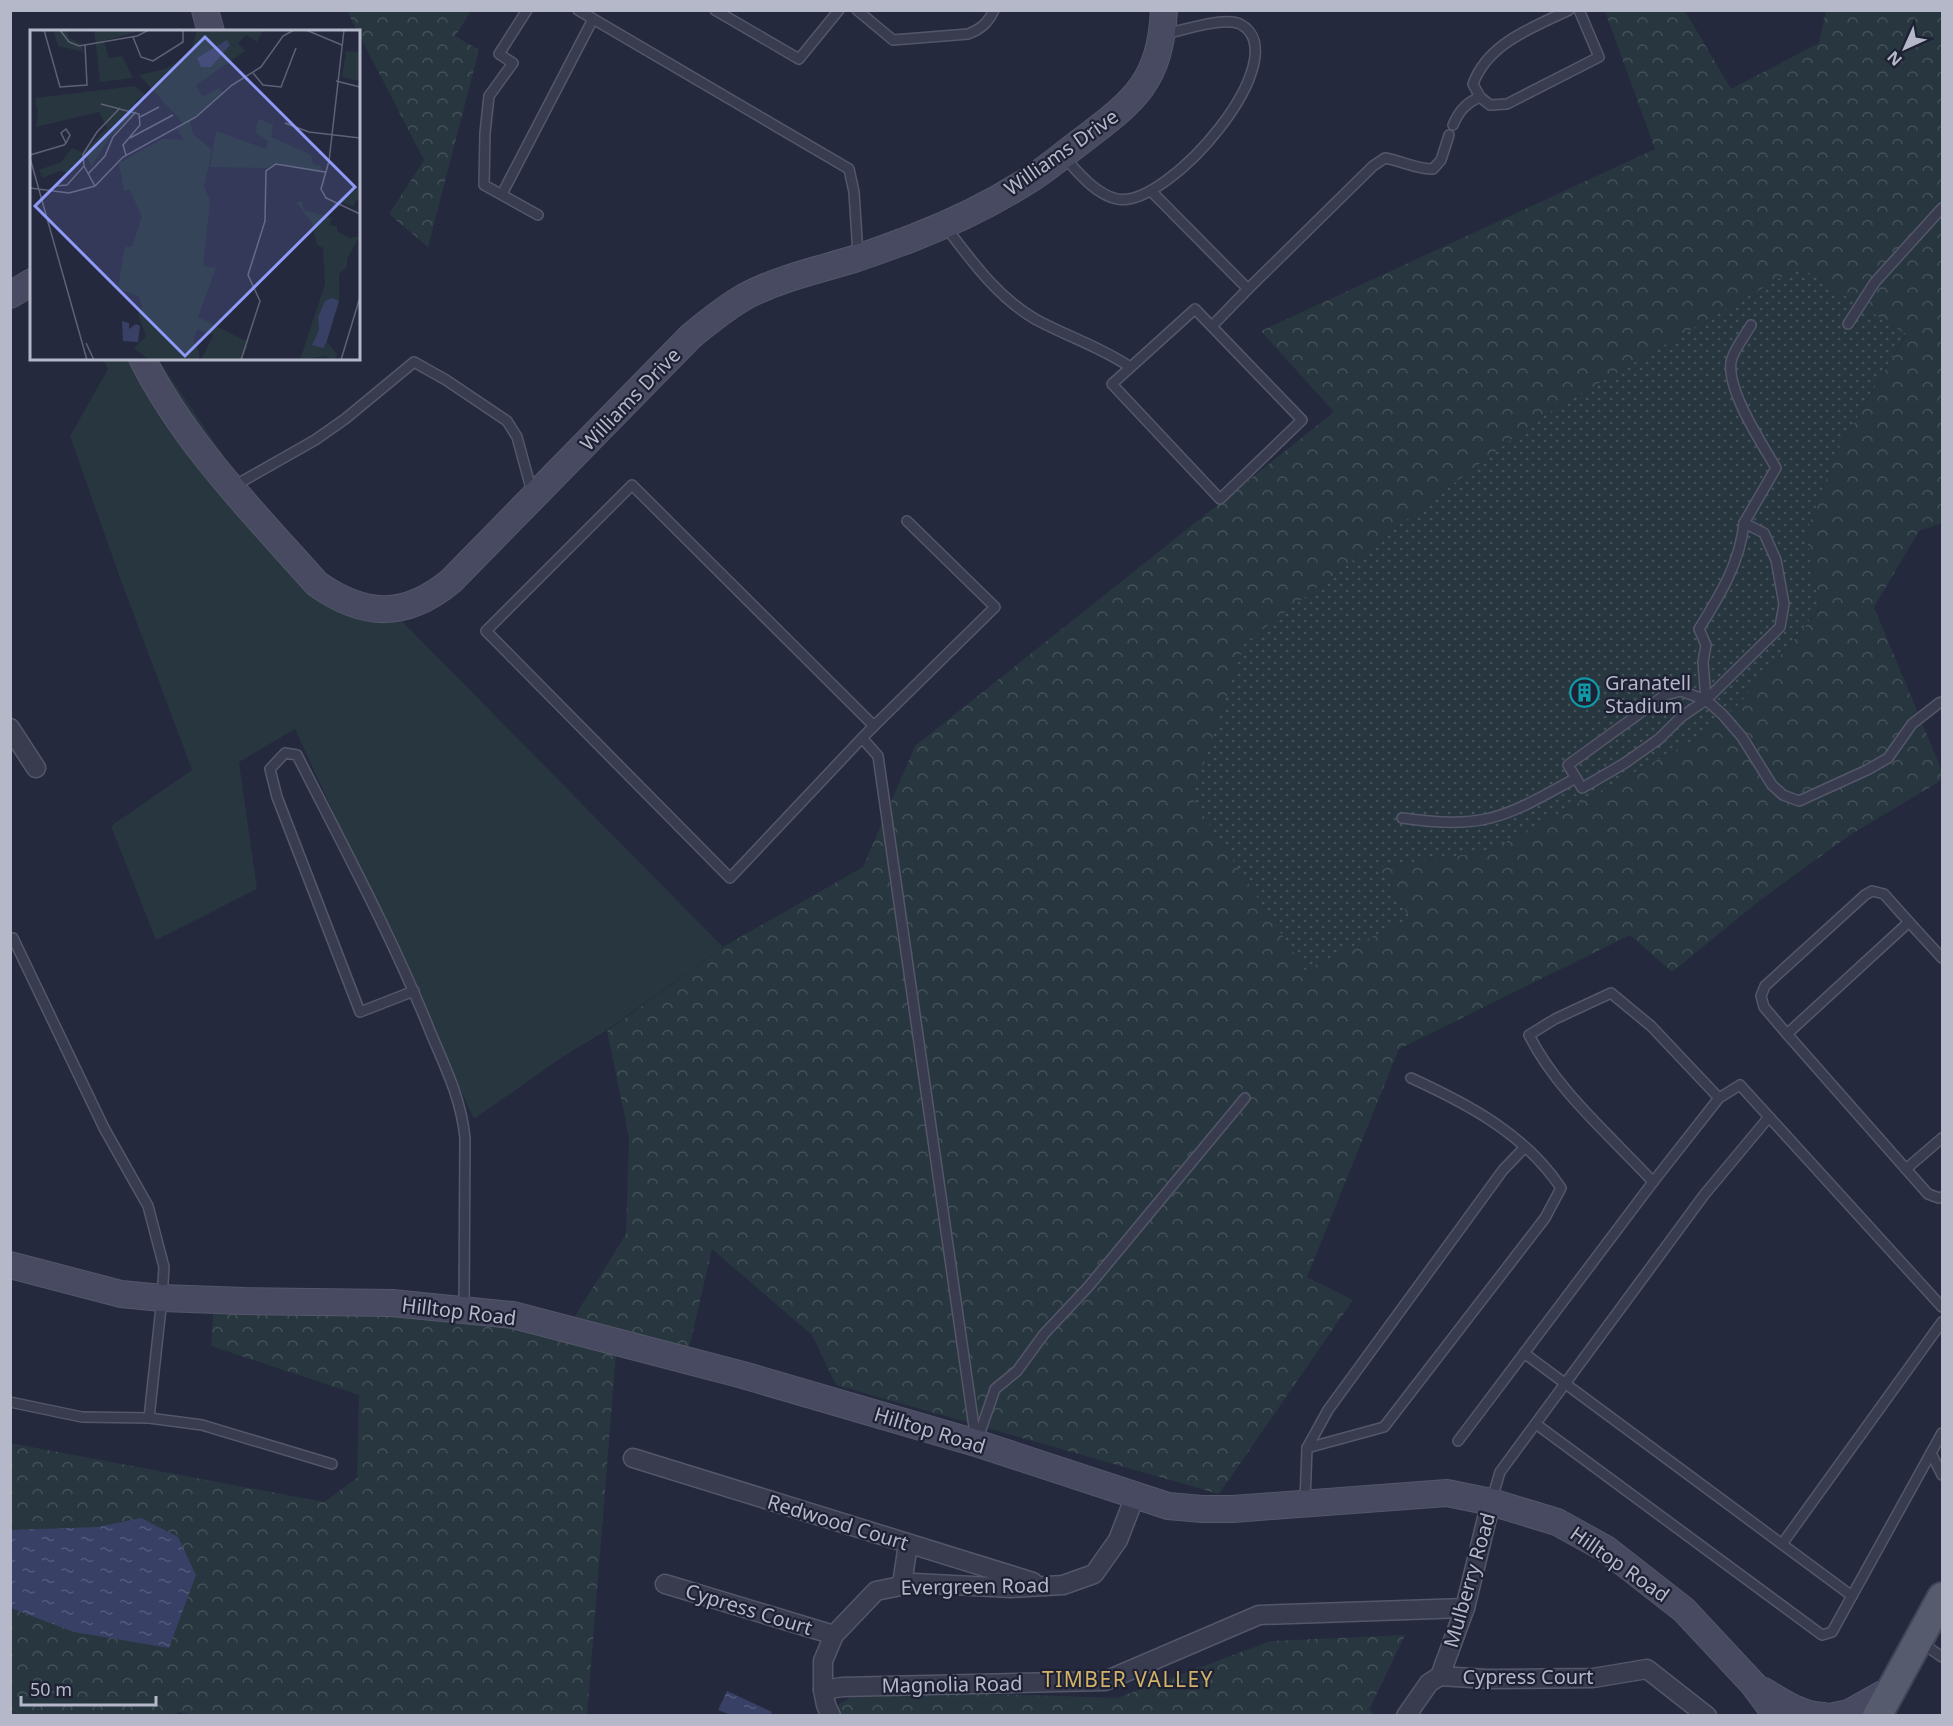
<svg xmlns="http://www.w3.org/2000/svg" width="1953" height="1726" font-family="'Noto Sans',sans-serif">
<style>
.green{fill:#27363f}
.forest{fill:url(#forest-crowns);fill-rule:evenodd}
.park{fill:url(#park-dots)}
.water{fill:url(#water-ripples)}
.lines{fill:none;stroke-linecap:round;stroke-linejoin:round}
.lane-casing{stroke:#545769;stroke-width:12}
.street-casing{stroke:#545769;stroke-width:21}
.secondary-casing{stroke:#545769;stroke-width:28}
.primary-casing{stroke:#424557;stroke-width:32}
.lane{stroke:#393c4e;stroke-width:9}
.street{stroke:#393c4e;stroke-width:18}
.secondary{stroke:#474a61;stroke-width:26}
.primary{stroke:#575b6e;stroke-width:28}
.labels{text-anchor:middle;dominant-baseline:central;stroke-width:4.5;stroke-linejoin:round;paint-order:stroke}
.street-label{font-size:20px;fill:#b5b8c9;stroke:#1e2133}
.poi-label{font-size:20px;fill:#b5b8c9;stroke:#1e2133;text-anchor:start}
.neighbourhood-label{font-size:21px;letter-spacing:1.5px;fill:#d2b267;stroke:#1e2133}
.inset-road{fill:none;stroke:#5f6276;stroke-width:1.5}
.view{fill:#8e9af5;fill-opacity:0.15;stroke:#8e9af5;stroke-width:3}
.inset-edge{fill:none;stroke:#b5b8c9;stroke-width:3}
</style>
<defs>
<pattern id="forest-crowns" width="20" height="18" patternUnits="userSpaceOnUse" patternTransform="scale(1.5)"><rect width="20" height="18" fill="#27363f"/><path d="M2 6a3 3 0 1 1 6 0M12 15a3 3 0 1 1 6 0" fill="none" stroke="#445159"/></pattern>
<pattern id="park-dots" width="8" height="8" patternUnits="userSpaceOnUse" patternTransform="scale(1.5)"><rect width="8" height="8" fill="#27363f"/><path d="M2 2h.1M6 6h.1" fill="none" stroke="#445159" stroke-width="1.8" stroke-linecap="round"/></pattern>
<pattern id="water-ripples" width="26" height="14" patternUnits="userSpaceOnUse" patternTransform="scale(1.5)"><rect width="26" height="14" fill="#394065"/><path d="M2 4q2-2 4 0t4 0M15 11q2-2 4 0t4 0" fill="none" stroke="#535a7a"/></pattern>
</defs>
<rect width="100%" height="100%" fill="#25293e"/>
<!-- green -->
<path class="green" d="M103,359H158L305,576L398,617L723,947L607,1030L561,1058L474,1119L295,729L239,762L257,889L156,940L111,826L192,770L120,578L70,436L108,369Z"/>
<!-- forest -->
<g class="forest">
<path d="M347,11H471L455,36L479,50L428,247L389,214L424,160Z"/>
<path d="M1605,11H1685L1731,89L1819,43L1826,11H1942V523L1919,531L1874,607L1942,771V780L1850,835L1759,901L1672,972L1630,935L1399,1049L1307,1277L1353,1300L1219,1494L836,1385L812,1335L712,1249L688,1353L617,1341L587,1715L196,1716L180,1712L171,1716H11L10,1443L324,1502L357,1478L359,1395L211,1346L214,1299L567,1329L626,1234L629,1137L607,1031L723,947L863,867L915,746L1334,412L1261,331L1655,149ZM1799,268L1906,335L1836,453L1806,533L1819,610L1738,705L1692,741L1489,851L1378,867L1245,643L1541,417Z"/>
<path d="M1405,1635L1369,1710L1375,1715L821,1716L862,1690L1117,1698L1271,1641Z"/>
</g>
<!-- park -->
<path class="park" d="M1799,267L1906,334L1836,453L1806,533L1819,609L1738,705L1692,741L1489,851L1379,867L1410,918L1305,970L1192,798L1245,643L1541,417Z"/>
<!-- water -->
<g class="water">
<path d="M141,1518L178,1537L196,1575L169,1648L74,1632L11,1608V1530L98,1527Z"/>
<path d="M727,1691L772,1712L770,1715H731L718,1710Z"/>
</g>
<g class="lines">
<defs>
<g id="lane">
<path d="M527,10L499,54L513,63L489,96L485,133L484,185L538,215"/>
<path d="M578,10L849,169L854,192L858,255"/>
<path d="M715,10L799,59L839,10"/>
<path d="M857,10L893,40L968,34C981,29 988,23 994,10"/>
<path d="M1569,10C1532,28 1488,43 1473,84L1480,97L1490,105L1507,104L1599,57L1579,10"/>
<path d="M1453,125C1459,111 1466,103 1480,97"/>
<path d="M1064,157C1078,172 1095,194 1117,199C1168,210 1300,55 1240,24C1225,16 1181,31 1164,34"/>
<path d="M1151,191L1248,289L1212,326"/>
<path d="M502,194L593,19"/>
<path d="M945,226C971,260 997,297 1035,319C1066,336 1101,347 1130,367"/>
<path d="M1248,289L1373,166L1385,158C1402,161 1416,169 1433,169L1441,160L1449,135"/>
<path d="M1195,309L1302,420L1220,499L1112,384Z"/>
<path d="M1848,324L1875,282L1942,208"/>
<path d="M234,486L315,440L345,419L414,362L446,380L507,421L517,437L532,492"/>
<path d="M1744,523L1776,468C1761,442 1727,391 1731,362C1733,350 1745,336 1751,325"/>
<path d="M1706,700L1703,662L1706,645L1699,629C1720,595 1740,563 1744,523L1764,533L1776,560L1784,604L1780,627L1706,700L1681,717L1659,739L1625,763L1582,788L1568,765L1665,695L1681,691L1706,700L1722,714L1742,737L1772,785L1783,795L1799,801L1867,770L1888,758L1912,724L1939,703L1942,702"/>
<path d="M874,726L995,607L907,521"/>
<path d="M862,738L874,726L632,485L486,631L730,878L862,738L878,756L976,1441"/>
<path d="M1402,818C1429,822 1459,825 1486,819C1518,812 1548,793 1576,778"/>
<path d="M13,938L104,1128L148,1206L164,1267L162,1298L149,1418"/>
<path d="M1942,958L1909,922L1787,1034L1928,1194L1939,1198L1942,1197"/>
<path d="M414,991L360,1012L277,797L270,769L285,753L297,755C343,846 392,936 430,1031C445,1067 461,1098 465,1138L464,1308"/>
<path d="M1787,1034L1764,1007L1761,996L1765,986L1865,895L1872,891L1884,894L1909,922"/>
<path d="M1906,1169L1942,1138"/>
<path d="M1653,1182C1610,1135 1557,1091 1529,1035L1555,1019L1611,993L1651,1026L1719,1098"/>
<path d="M1524,1353L1852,1596"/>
<path d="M10,1402L82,1417L149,1418L202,1425L332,1464"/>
<path d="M1536,1424L1822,1635L1832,1632L1942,1433"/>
<path d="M977,1441L995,1389L1017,1371L1044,1334L1089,1286L1245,1098"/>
<path d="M1458,1441L1653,1182L1719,1098L1740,1085L1942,1307"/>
<path d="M1307,1448L1384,1427L1545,1218L1561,1188C1525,1134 1468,1104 1411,1078"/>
<path d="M1931,1453L1942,1475"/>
<path d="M1492,1499L1500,1472L1704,1195L1769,1117"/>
<path d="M1305,1501L1307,1448L1328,1410L1503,1170L1525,1147"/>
<path d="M1782,1544L1942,1322"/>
<path d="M1922,1643L1942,1657"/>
</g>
<g id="street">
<path d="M10,728L36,768"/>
<path d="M633,1458L1033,1582"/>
<path d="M665,1584L834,1635"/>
<path d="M902,1584L908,1544"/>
<path d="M1440,1676L1487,1679L1593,1678L1647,1669L1707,1716"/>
<path d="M823,1690L842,1687L1105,1681L1259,1615L1465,1608"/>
<path d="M831,1716L826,1705L823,1690V1661L834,1635L876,1591L915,1583L1011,1588L1063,1585L1094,1574L1118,1540L1135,1496"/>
<path d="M1406,1716L1429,1683L1440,1676L1465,1608L1491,1502"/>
</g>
<g id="secondary">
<path d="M205,10L211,32"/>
<path d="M10,295L32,282"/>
<path d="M142,358C185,444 254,513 317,584C364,617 405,619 451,581L691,336C708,322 726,307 746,296C780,278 818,270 854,259C873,253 891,246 910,239C952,223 995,202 1032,178C1049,167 1064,154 1080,142C1134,101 1160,83 1164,10"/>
<path d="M10,1265L121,1294L162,1298L244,1301L392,1303L513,1315L743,1375L976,1443L1168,1506L1202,1509H1233L1447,1493L1491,1502L1557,1522L1606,1549L1684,1610L1753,1684L1777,1716"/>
<path d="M1764,1691C1783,1703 1801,1715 1824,1716"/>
<path d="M1834,1716L1849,1713L1890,1690"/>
</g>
<path id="primary" d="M1877,1716L1942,1597"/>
</defs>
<!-- lane casing -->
<use href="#lane" class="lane-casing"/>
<!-- street casing -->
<use href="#street" class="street-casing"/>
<!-- secondary casing -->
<use href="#secondary" class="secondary-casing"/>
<!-- primary casing -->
<use href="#primary" class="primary-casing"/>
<!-- lane -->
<use href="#lane" class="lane"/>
<!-- street -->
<use href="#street" class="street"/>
<!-- secondary -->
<use href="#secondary" class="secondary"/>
<!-- primary -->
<use href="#primary" class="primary"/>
</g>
<!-- icons -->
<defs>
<symbol id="building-ring" viewBox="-11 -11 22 22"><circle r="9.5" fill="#1e2133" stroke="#0f9aa8" stroke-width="1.5"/><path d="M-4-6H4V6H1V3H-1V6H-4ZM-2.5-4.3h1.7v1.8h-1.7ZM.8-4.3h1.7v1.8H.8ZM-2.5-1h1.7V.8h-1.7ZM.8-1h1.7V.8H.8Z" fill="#0f9aa8"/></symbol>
</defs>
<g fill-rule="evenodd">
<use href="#building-ring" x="1568" y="676" width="33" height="33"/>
</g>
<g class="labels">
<!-- street labels -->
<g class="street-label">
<text transform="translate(1061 152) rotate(-35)">Williams Drive</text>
<text transform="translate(630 399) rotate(-46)">Williams Drive</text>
<text transform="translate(459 1311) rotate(7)">Hilltop Road</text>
<text transform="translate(930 1430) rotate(17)">Hilltop Road</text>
<text transform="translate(838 1522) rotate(17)">Redwood Court</text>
<text transform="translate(1620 1564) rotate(35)">Hilltop Road</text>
<text transform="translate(1469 1580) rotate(-74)">Mulberry Road</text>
<text transform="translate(975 1586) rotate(-1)">Evergreen Road</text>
<text transform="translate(749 1609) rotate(17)">Cypress Court</text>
<text x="1528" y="1676">Cypress Court</text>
<text transform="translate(952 1684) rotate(-1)">Magnolia Road</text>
</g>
<!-- poi labels -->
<g class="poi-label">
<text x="1605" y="682">Granatell<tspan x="1605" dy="23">Stadium</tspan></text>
</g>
<!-- neighbourhood labels -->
<g class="neighbourhood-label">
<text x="1128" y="1679">TIMBER VALLEY</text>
</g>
</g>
<!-- overview -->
<g transform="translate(30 30)">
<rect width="330" height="330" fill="#25293e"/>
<path d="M229,89L243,95L241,107L281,125L283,134L291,136L290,141L248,133L237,138L180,137L186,101L236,119L238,111L225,102Z" fill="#27363f"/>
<path d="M23,0H37L39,8L52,14L54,22L28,16ZM64,0H113L74,11L79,28L92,26L103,48L70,52ZM167,0H233L227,12L216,5L208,13L215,21L166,55L172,67L189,58L193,63L160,91L163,104L182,120L174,156L180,171L173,236L186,238L168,287L218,312L217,316L167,299L163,311L169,321V330H119L104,318L116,306L108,285L112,277L109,267L88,258L95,217H102L112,187L100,160L94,161L89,133L132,109L154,110L147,99L154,94L109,45L135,39L160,24ZM130,201L161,209L145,290L130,293L122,267ZM316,21L330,22V51L312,47ZM105,56L117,66L107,70L103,85L80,106L61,137L57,127H52L38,143L30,141L12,148L9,140L31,132L42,118L53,123L77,98L69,82L6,97L8,83L5,68ZM330,155V171L326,169L324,177L312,172ZM266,172H272L274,180L302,188L299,195L307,196V201L320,208L330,206L317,229V237L309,244V271L297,312L307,324L305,330L294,326L270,330L295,254L293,218L287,215L282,193Z" fill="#27363f" fill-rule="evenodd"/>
<path d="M127,186L152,191L161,209L145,290L130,293L122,267L114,262L113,246L121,212L129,202L123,199ZM184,304L218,316L211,330H171Z" fill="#27363f"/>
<path d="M197,10L200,15L181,37H171L167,28ZM302,268L309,271L296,313L293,318L282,315L289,300L288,287L295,271ZM92,291L99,293V299L106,294L110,296L108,312L93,311Z" fill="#394065"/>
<path class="inset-road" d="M14,0L30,57L57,55L55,15M30,0L39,12L49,16L107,6L119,0M276,0L312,15M314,0L299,131L291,159L296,168L330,184M103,7L111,27L123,31L153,12V0M223,43L233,55L251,57L266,18M306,51L330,57M71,74L109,84L110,95L93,115L96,125M110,87L129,77M255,93L279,102L330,108M100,108L143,85M0,125L34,115L36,113L40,105L36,99L31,103L36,113M0,128L57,330M58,144L75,126L83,107L106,82M25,156L37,155L54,136M65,156L54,136L53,124L67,102L90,78M0,158L39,163L65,156L93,127L166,87L202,55L231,37L253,6L264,0M56,313L64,330M211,330L230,271L218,245L235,191L236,141L246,134L295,142M311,330L330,267"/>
<path class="view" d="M175,7L325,157L155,326L5,176Z"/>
<rect width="330" height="330" class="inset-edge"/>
</g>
<!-- border -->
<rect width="1953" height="1726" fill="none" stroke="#b5b8c9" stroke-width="24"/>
<!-- north arrow -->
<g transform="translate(1905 48) rotate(225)" stroke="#1e2133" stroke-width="4.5" paint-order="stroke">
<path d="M0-4.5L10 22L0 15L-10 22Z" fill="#b5b8c9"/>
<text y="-9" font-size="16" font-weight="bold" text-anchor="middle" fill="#b5b8c9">N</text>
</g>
<!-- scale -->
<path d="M21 1696v9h135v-9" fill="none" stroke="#b5b8c9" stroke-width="3"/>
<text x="30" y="1696" font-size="18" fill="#b5b8c9" stroke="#1e2133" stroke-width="4.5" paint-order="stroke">50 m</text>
</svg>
